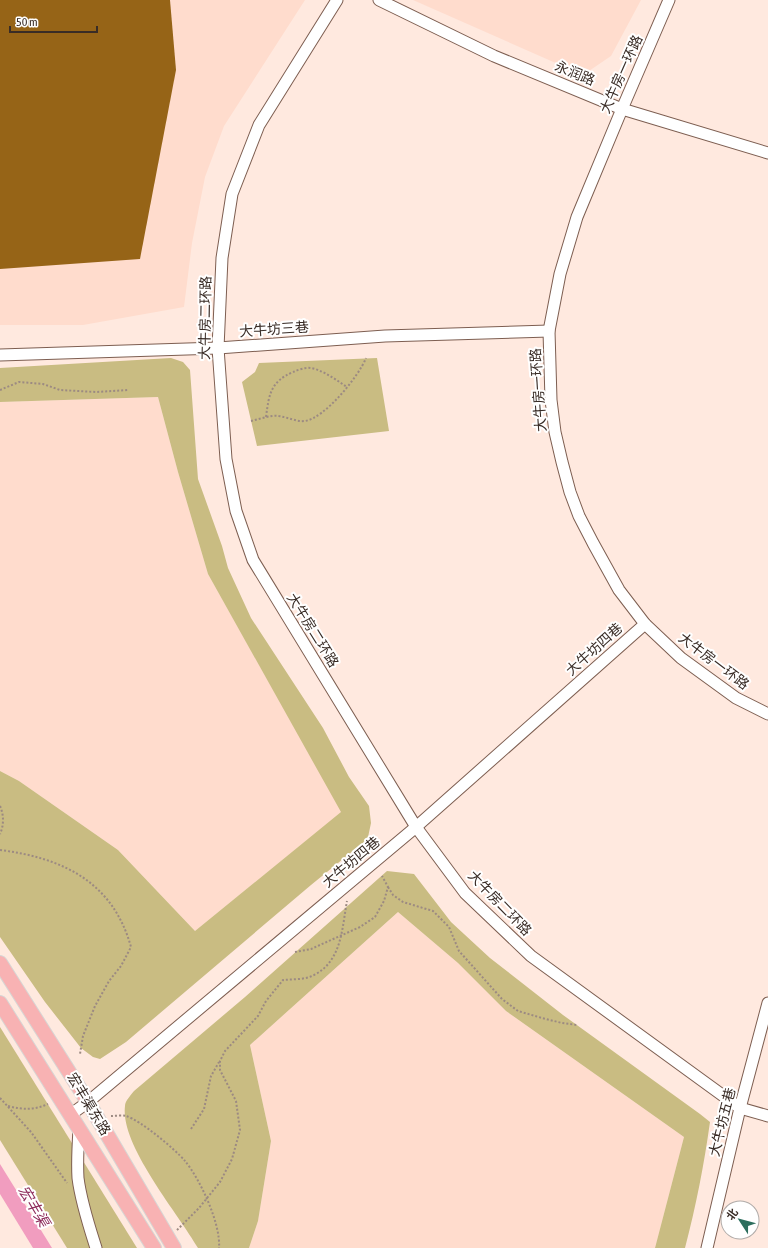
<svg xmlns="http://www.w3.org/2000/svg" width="768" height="1248" font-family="'Asap Condensed','Noto Sans SC',sans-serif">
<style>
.built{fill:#ffdccd}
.green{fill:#c9bc82}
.water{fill:#f19dbf}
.building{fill:#966417}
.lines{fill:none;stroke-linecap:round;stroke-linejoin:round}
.minor-casing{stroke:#7d5e51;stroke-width:13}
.major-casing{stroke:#d7d5d4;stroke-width:16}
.path{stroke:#9c8a82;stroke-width:2;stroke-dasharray:2 2;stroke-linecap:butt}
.minor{stroke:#fff;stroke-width:11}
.major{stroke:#f8b2b3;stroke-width:14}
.labels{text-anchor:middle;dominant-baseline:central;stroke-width:4;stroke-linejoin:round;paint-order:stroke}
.street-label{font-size:14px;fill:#392c26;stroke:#fff}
.water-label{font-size:15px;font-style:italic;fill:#8d2c5b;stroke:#fff}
</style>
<rect width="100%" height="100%" fill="#ffe9df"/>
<!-- built -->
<g class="built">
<path d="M0,0H305L224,126L205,177L192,243L184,307L83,325H0Z"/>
<path d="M413,0H641L611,56L583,75Z"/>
<path d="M158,397L178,472L208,574L342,812L195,931L118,850L19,781L0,771V402Z"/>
<path d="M398,912L458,963L506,1011L684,1137L655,1248H249L258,1221L271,1141L250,1045Z"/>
</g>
<!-- green -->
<g class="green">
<path d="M171,358L183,362L190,370L198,479L222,546L228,568L251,618L323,728L349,777L369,806L371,823L367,842L354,850L311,885L126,1042L100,1059L93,1057L81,1048L45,1002L0,937V771L19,781L118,850L195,931L341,812L208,574L178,472L158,397L0,402V368Z"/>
<path d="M377,358L389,431L257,446L242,382L255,372L259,363Z"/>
<path d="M387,871L414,874L451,922L490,958L563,1015L700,1114L710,1122C704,1165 696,1206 685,1248H655L684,1137L506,1011L458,963L398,912L250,1045L271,1141L258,1221L249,1248H198C178,1213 120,1145 125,1106C125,1101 131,1095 134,1091L245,997Z"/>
<path d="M0,1027L137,1248H67L0,1140Z"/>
</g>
<!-- water -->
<path class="water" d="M0,1164L52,1248H33L0,1194Z"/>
<!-- building -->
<path class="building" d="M0,0H170L176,70L140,259L0,269Z"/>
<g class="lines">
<defs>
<g id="minor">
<path d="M337,0L259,125L232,194L222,258L218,348L226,459L236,511L253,560L416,827L465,893L531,956L740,1108L768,1116"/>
<path d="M379,0L494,56L622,109L768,153"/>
<path d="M669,0L622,109L577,217L560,274L549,331L551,400L555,432L562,462L570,492L579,516L593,543L619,590L645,624L681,658L736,698L768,714"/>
<path d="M0,355L218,348L385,336L549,331"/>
<path d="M70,1115L88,1102L416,827L645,624"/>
<path d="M79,1129C78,1145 77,1162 78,1178C81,1202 89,1226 96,1248"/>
<path d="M707,1248L740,1108L768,1003"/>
</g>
<g id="major">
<path d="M0,963L88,1102L174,1248"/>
<path d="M0,1003L154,1248"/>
</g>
</defs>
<!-- minor casing -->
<use href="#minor" class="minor-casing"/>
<!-- major casing -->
<use href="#major" class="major-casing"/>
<!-- path -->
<g class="path">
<path d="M0,390L19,382L43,384L60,390L96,392L129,390"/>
<path d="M266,417C269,395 270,382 293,372C298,370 305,367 311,368C325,371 336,380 347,387"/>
<path d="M251,421C260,419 270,415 278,416C288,417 296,422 305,421C325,418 359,376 366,358"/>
<path d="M0,806C4,815 4,825 0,834"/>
<path d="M0,850C63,858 113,882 131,947L121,966L109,981L95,1006L83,1036L80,1054"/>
<path d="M388,887L393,895L403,902L433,911L449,927L459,951L502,999L518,1011L542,1018L562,1023L577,1025"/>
<path d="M295,952L311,949L360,927L375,917L384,901L388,887L382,876"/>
<path d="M0,1098L31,1132L67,1183"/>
<path d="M8,1106C23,1110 35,1110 48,1104"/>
<path d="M111,1116C116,1116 122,1115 126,1116C140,1120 175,1149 185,1161C200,1179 221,1224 219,1248"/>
<path d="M191,1129L204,1109L211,1076L219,1062"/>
<path d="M177,1230L199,1208L220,1182L232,1159L240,1130L236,1101L220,1070V1061L225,1051L258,1016L266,1001L283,980C293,979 305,980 314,975C342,961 342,928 347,901"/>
</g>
<!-- minor -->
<use href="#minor" class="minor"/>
<!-- major -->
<use href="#major" class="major"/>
</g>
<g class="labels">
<!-- street labels -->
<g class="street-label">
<text transform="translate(575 73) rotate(22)">永润路</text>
<text transform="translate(621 74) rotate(-66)">大牛房一环路</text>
<text transform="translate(205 318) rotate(-89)">大牛房二环路</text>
<text transform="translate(274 329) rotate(-4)">大牛坊三巷</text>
<text transform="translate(538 390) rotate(-94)">大牛房一环路</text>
<text transform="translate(313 630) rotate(58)">大牛房二环路</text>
<text transform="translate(594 649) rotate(-42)">大牛坊四巷</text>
<text transform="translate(714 661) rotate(37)">大牛房一环路</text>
<text transform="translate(351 862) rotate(-40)">大牛坊四巷</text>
<text transform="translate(500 903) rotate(46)">大牛房二环路</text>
<text transform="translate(89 1104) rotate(59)">宏丰渠东路</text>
<text transform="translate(722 1122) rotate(-76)">大牛坊五巷</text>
</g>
<!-- water labels -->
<g class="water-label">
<text transform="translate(34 1206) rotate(59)">宏丰渠</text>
</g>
</g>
<!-- north arrow -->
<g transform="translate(740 1220) rotate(306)"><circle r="19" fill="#ffffff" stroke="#b0aba8"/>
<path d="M0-3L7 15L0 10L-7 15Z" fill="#2c6e5d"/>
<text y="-6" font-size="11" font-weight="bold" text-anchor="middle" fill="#392c26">北</text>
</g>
<!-- scale -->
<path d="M10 26v6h87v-6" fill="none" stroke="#392c26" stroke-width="2"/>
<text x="16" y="26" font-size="12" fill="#392c26" stroke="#ffffff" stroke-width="3" paint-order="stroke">50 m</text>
</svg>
